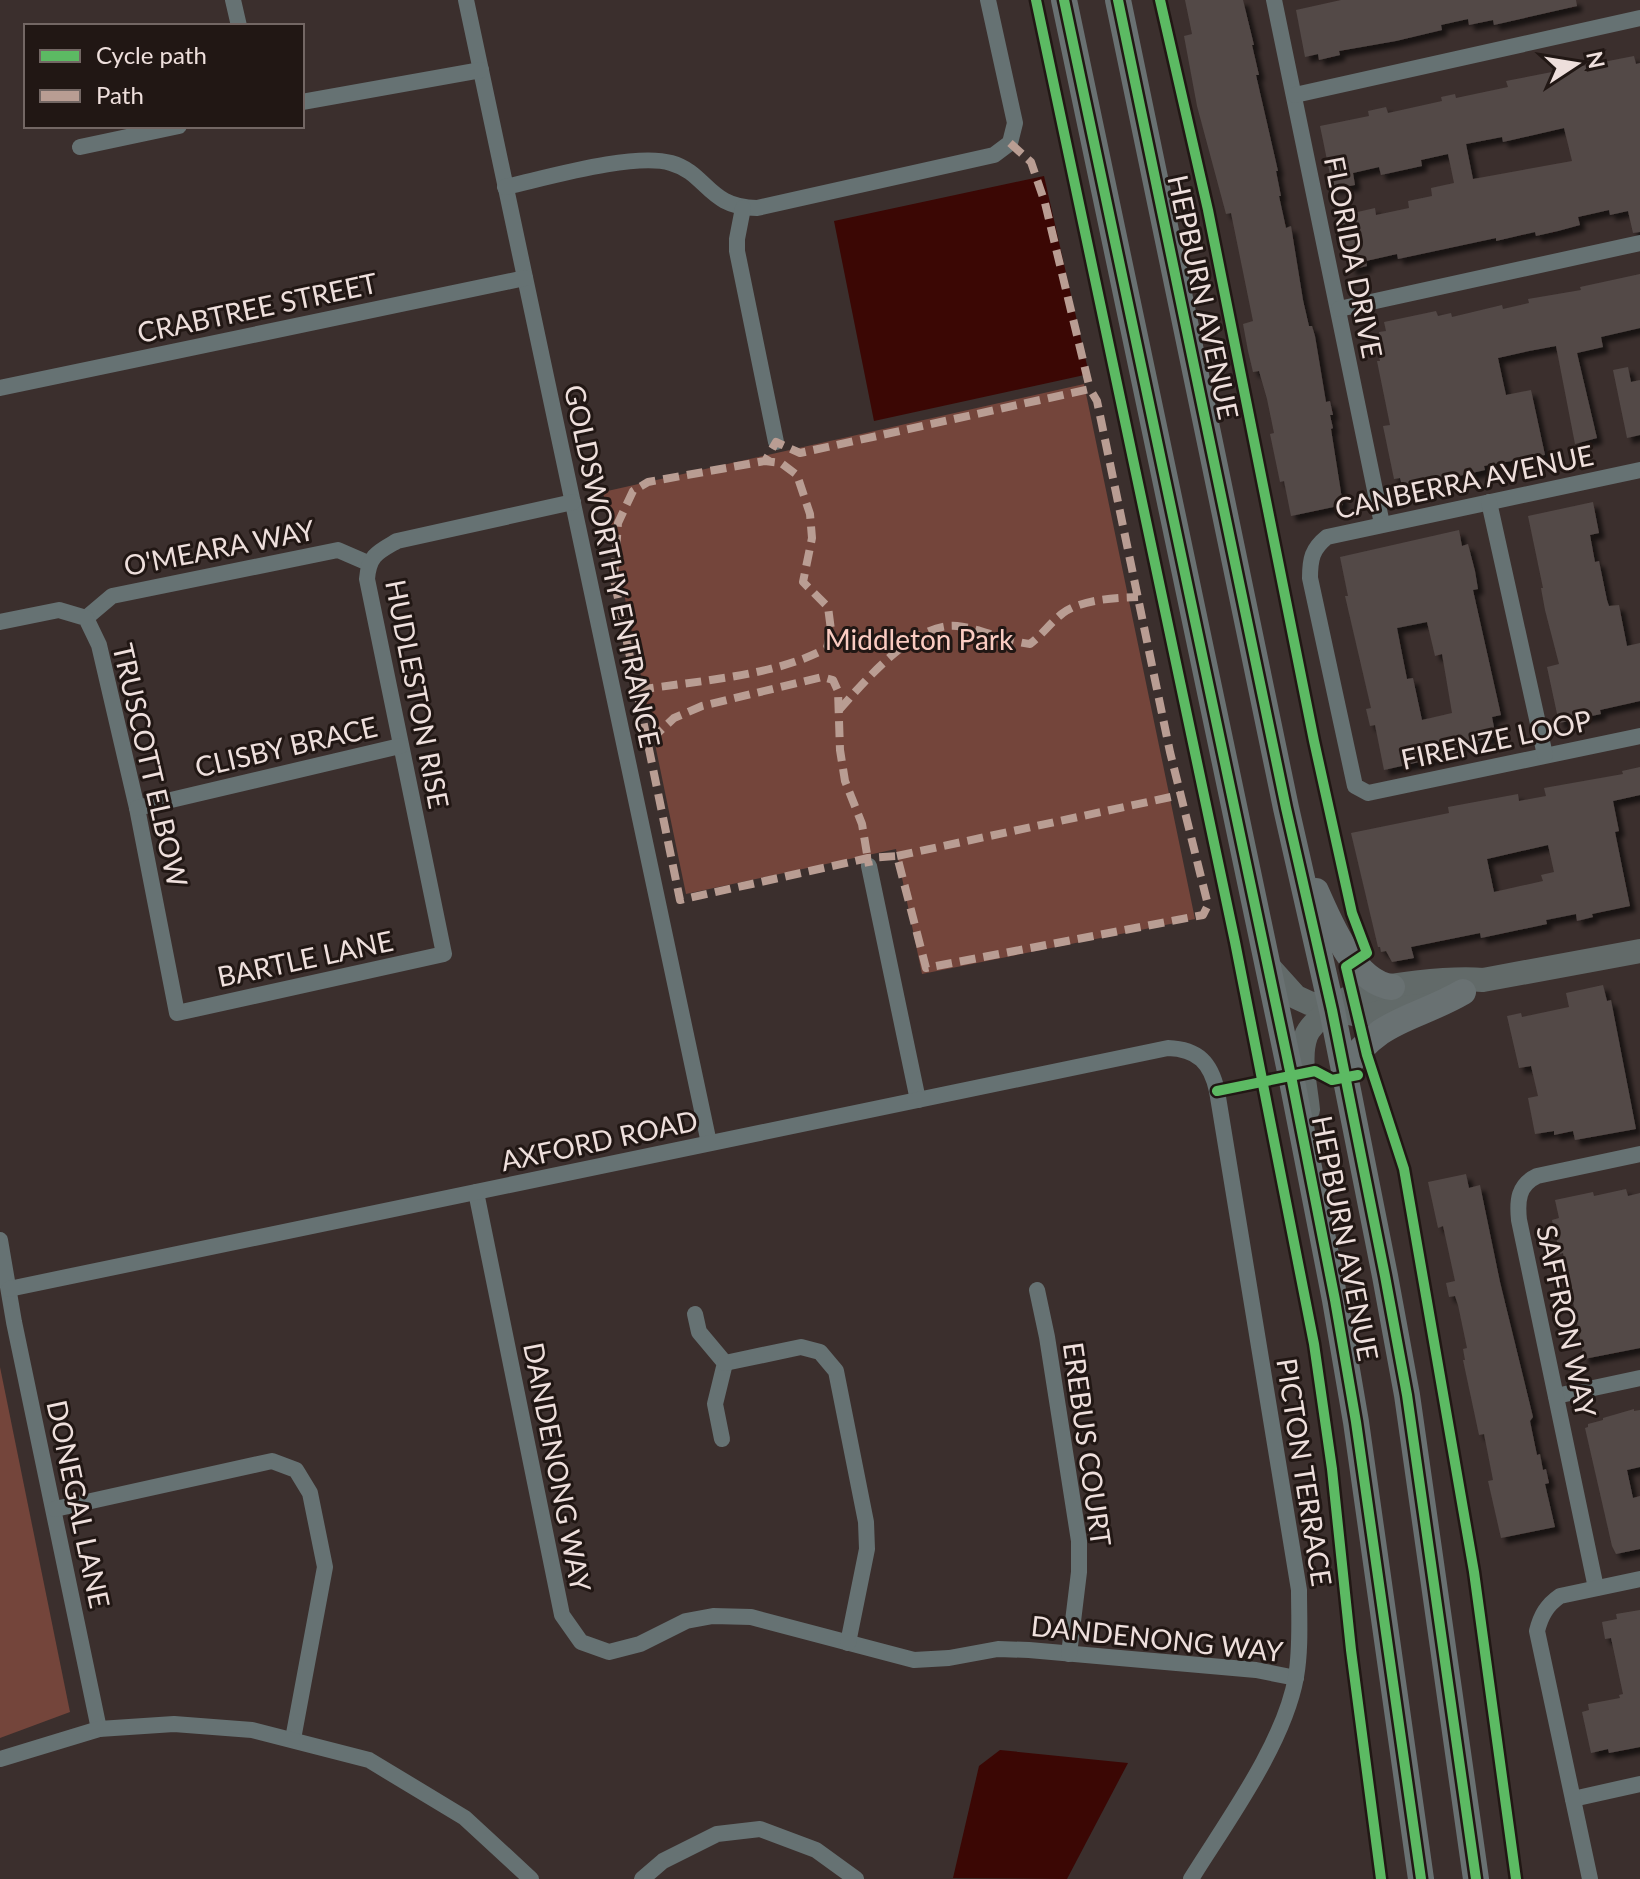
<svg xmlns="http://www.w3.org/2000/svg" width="1640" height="1879" font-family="Lato,sans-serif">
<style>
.green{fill:#74453b}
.water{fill:#3b0704}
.building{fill:#534947;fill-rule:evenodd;filter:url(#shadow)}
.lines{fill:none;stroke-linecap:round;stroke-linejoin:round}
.street{stroke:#667273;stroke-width:16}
.secondary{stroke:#626a69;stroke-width:24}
.primary{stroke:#697172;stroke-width:26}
.quiet{stroke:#b99d93;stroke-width:8;stroke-dasharray:16 8;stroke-linecap:butt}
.cycleway-casing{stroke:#211714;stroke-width:15}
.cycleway{stroke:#5cba63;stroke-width:10}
.labels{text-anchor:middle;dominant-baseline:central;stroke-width:6;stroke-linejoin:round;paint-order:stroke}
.street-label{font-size:28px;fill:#eedfdc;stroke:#211714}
.park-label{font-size:28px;fill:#fbccc2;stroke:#211714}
</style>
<defs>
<filter id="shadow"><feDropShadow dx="5.5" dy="5.5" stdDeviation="2" flood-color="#0009"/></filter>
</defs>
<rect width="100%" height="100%" fill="#3b2f2d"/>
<!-- green -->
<g class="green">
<path d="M1084,384L1195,919L922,974L896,849L686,894L603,492Z"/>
<path d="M0,1367L70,1712L0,1738Z"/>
</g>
<!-- water -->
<g class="water">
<path d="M1044,176L1089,374L874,421L834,221Z"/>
<path d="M1000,1750L1128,1763L1067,1879L953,1878L979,1766Z"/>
</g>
<!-- building -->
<g class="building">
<path d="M1185,0H1243L1254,45H1252L1259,75H1256L1278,171H1276L1281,196H1279L1286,228L1291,226L1303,300L1309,326H1312L1315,336L1326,402L1330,401L1333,415H1330L1333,428L1331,429L1343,505L1291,516L1284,481L1280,482L1270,434L1274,433L1267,399L1259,371L1253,372L1248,351L1243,324L1253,321L1231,213L1226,214L1197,106L1184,36L1192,34Z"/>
<path d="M1341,0H1576L1577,6L1494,25L1493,20L1469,25L1468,19L1441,25L1442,30L1396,41L1339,51L1340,55L1319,60L1318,54L1305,57L1296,10Z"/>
<path d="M1634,56L1636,64L1640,63V232L1633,233L1628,211L1610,215L1609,210L1578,217L1580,225L1558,231L1536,236L1535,232L1496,241V238L1398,259L1397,254L1366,261L1367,266L1351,270L1340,216L1375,208L1376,215L1409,208L1408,201L1432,196L1431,188L1454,183L1448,154L1421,160L1422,166L1381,175L1379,167L1353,173L1355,185L1333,189L1320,126L1369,116L1368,111L1386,107L1388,113L1442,101L1441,97L1455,94L1456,98L1508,87L1506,81ZM1564,128L1572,161L1473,179L1466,144L1502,137L1503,142Z"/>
<path d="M1640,274V328L1601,337L1603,347L1577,353L1597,438L1575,444L1556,346L1529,351L1498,358L1506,395L1531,390L1545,455L1484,466L1485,470L1403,489L1400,478L1394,479L1383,426L1390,425L1377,361H1380L1377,347L1382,346L1379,332L1386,331L1384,322L1436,311L1438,316L1451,313L1452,317L1502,305L1503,309L1529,303L1528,299L1581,290L1580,287Z"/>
<path d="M1628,367L1631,382L1640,380V435L1627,438L1613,370Z"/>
<path d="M1593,502L1599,533L1590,535L1595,562L1599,561L1607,600L1609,606L1619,605L1627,646L1640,643V701L1600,710L1601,714L1559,723L1547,667L1559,664L1545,610L1541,588H1543L1528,516Z"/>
<path d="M1459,530L1462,546L1468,544L1475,571L1478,589L1473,590L1501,715L1492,717L1496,737L1457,745L1459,753L1384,770L1375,725L1370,726L1366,709L1371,708L1345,596H1348L1340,557ZM1427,622L1435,656L1442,654L1452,713L1422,720L1413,678L1407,679L1397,628Z"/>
<path d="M1640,767V795L1613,801L1619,831L1615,832L1630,906L1592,914L1593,917L1577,921L1576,914L1546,920L1547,924L1481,938L1480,933L1411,947L1414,958L1392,962L1386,951L1381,952L1380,947H1378L1351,833L1449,813L1448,807L1518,794L1519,801L1546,796L1544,788L1623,774L1622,771ZM1548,845L1554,872L1541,875L1543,881L1494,892L1487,859Z"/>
<path d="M1603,985L1607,1001L1611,1000L1636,1129L1575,1140L1573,1131L1554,1135V1131L1535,1134L1528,1098L1538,1096L1531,1066L1519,1068L1507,1016L1521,1013L1522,1017L1569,1007L1566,993Z"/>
<path d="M1466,1174L1469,1188L1480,1185L1500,1282L1533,1417L1530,1421L1537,1455L1540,1454L1543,1470L1546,1469L1549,1483L1545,1484L1555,1527L1501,1538L1488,1481L1493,1480L1484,1434L1479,1435L1463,1360H1465L1463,1349L1467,1348L1458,1305L1455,1296L1449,1297L1446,1283L1455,1281L1443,1226L1438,1228L1428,1182Z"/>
<path d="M1626,1189L1628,1196L1640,1193V1348L1584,1359L1573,1302L1570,1303L1566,1286L1569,1283L1563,1253L1560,1254L1552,1220L1559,1218L1555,1200L1593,1192L1594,1196Z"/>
<path d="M1634,1409V1411L1640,1410V1467L1627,1470L1633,1498L1640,1496V1549L1616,1554L1612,1546L1585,1428L1588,1427V1424L1603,1420V1418Z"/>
<path d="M1640,1610V1747L1609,1753L1608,1749L1591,1753L1582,1712L1589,1710L1588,1704L1620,1698L1619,1695L1623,1694L1611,1638L1605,1639L1602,1622L1617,1619L1616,1614Z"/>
</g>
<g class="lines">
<!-- street -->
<g class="street">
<path d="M233,0L239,26"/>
<path d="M466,0L709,1143"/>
<path d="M1274,0L1382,524"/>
<path d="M1295,95L1640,18"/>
<path d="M302,102L481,70"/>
<path d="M80,147L179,126"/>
<path d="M505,187C546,178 634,152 671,163C707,173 708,208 757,208L994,155L1010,143L1015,123L988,0"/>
<path d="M743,208L737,239V251L776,442"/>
<path d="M1339,309L1640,243"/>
<path d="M0,388L525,278"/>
<path d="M1640,470L1327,537C1312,549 1310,559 1310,578L1355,786L1368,793L1640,736"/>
<path d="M1489,502L1545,755"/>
<path d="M86,618L112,596L338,550L368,563"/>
<path d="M0,622L59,610L86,618L99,645L137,808L177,1013L444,954L367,579C369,555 378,552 397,541L573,502"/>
<path d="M137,808L400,746"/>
<path d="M869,866L918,1100"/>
<path d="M476,1192L562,1615L581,1642L609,1652L640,1644L686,1621L713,1616L751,1617L914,1660L949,1658L998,1649L1029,1650L1256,1670L1296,1678"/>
<path d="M0,1240L14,1322L99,1729"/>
<path d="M9,1289L1168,1048C1198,1049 1211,1063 1217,1091L1299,1590C1299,1619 1301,1648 1296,1677C1284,1744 1227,1821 1191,1879"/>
<path d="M1037,1290L1047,1337L1079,1541V1572L1069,1654"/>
<path d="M695,1314L699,1332L725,1363L715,1404L722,1439"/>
<path d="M725,1363L801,1347L820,1352L836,1371L866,1522L867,1549L848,1643"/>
<path d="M1556,1396L1640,1378"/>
<path d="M55,1509L272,1461L296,1470L310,1493L325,1567L293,1739"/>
<path d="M1596,1588L1519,1220C1517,1201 1518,1185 1537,1176L1640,1154"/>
<path d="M0,1759L99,1729L174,1724L252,1730L369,1760L465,1818L531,1879"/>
<path d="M1573,1799L1640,1784"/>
<path d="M642,1879L663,1861L717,1834L760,1829L816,1850L856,1879"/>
<path d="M1590,1879L1537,1631C1541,1615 1547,1605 1560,1596L1640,1579"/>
</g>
<!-- secondary -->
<g class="secondary">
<path d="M1269,967L1296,997L1309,1003L1358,1015L1436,998"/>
<path d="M1308,1110C1306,1087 1298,1058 1306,1036C1311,1022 1340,1001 1353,996C1378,984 1455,977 1483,980L1640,951"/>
</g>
<!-- primary -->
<g class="primary">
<path d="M1064,0L1291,1076L1335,1300L1356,1422L1421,1879"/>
<path d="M1118,0L1286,808L1332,1010L1385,1276L1407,1395L1476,1879"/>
<path d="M1316,891C1330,922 1354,983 1392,987"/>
<path d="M1345,1071C1377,1018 1415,1020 1463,992"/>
</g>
<!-- quiet -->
<g class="quiet">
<path d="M1010,143L1031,162L1045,203L1090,389"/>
<path d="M638,690C696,681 776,676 827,648L831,630L828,607L803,582L812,538L810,514L797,475L781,463L765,461L776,442L800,453L1090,389L1097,401L1170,752L1208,905L1203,915L926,968L897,856L868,858L680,900L614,579L618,523L633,491L648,482L765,461"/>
<path d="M839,710C865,681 914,622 957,626C982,629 1005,641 1030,644C1042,635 1051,622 1063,613C1083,599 1115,598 1138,597"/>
<path d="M648,736L658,733L674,718L702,706L822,677L833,680L838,691L840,750L845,781L862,824L869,866"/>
<path d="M897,856L1180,795"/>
</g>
<defs>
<g id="cycleway">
<path d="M1036,0L1235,942L1314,1344L1332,1469L1351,1650L1381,1879"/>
<path d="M1064,0L1291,1076L1335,1300L1356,1422L1421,1879"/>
<path d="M1118,0L1286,808L1332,1010L1385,1276L1407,1395L1476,1879"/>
<path d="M1160,0L1208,210L1314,741L1352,913L1367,953L1346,967L1367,1055L1404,1169L1474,1572L1516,1879"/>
<path d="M1217,1091L1315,1071L1332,1080L1358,1075"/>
</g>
</defs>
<!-- cycleway casing -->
<use href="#cycleway" class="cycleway-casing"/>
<!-- cycleway -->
<use href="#cycleway" class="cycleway"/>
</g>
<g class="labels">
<!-- street labels -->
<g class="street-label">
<text transform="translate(1354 257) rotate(79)">FLORIDA DRIVE</text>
<text transform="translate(1204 297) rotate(78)">HEPBURN AVENUE</text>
<text transform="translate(257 307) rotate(-12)">CRABTREE STREET</text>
<text transform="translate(1464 481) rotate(-12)">CANBERRA AVENUE</text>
<text transform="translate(219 547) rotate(-11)">O'MEARA WAY</text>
<text transform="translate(613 566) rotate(78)">GOLDSWORTHY ENTRANCE</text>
<text transform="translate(418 694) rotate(79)">HUDLESTON RISE</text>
<text transform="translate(1496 739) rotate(-12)">FIRENZE LOOP</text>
<text transform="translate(286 746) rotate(-13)">CLISBY BRACE</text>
<text transform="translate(151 765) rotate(77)">TRUSCOTT ELBOW</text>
<text transform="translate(305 958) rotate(-12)">BARTLE LANE</text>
<text transform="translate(599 1140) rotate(-12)">AXFORD ROAD</text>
<text transform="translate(1346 1238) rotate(79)">HEPBURN AVENUE</text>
<text transform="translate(1567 1321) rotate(78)">SAFFRON WAY</text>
<text transform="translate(1088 1444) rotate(82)">EREBUS COURT</text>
<text transform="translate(558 1467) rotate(79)">DANDENONG WAY</text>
<text transform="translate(1305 1472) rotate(81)">PICTON TERRACE</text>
<text transform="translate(79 1504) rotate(78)">DONEGAL LANE</text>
<text transform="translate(1157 1638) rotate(6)">DANDENONG WAY</text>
</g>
<!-- park labels -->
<g class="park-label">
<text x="919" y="639">Middleton Park</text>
</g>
</g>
<!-- legend -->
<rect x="24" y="24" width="280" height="104" fill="#211714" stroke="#736764" stroke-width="2"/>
<rect x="40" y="50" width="40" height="12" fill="#5cba63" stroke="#736764" stroke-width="2"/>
<text x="96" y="64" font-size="24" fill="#eedfdc">Cycle path</text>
<rect x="40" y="90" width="40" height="12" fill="#b99d93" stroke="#736764" stroke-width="2"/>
<text x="96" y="104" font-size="24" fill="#eedfdc">Path</text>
<!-- north arrow -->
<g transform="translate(1576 64) rotate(78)" stroke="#211714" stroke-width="6" paint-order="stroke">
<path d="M0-6L14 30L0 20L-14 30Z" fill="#eedfdc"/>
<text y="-12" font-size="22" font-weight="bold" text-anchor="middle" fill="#eedfdc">N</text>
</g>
</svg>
